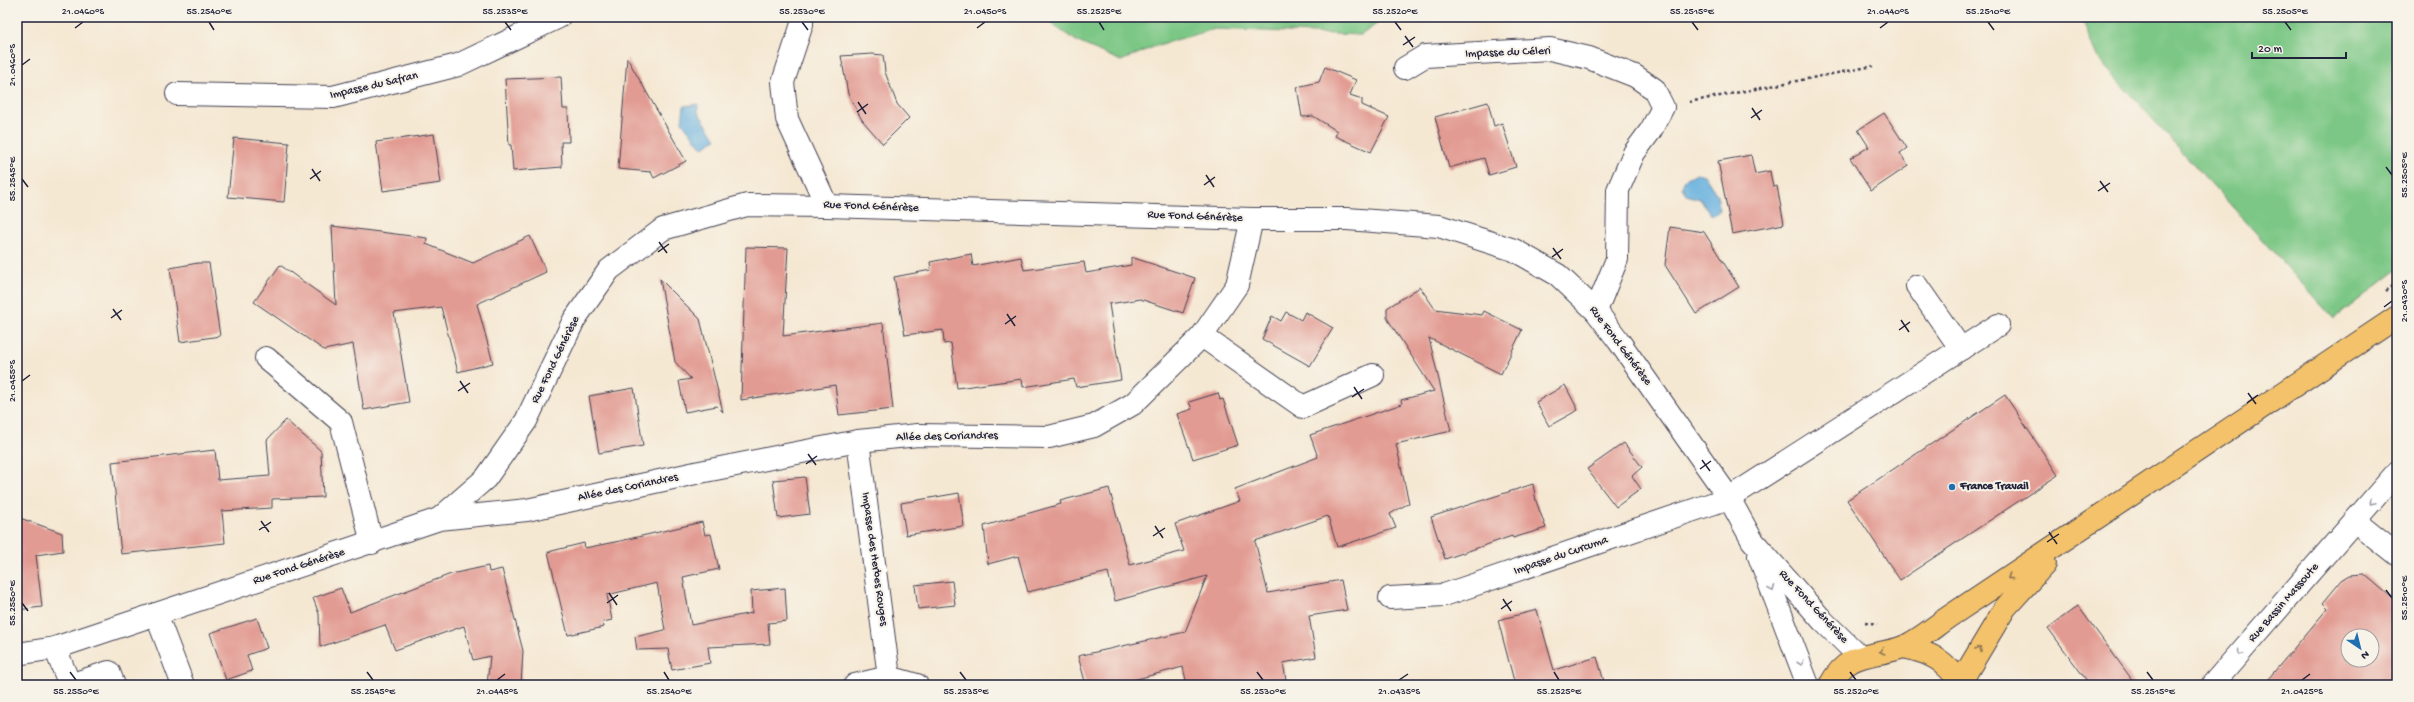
<svg xmlns="http://www.w3.org/2000/svg" width="2414" height="702" font-family="'Gochi Hand',sans-serif">
<style>
.green{fill:#7bc785;stroke:#4e7460}
.water{fill:#66b0de;stroke:#44698c}
.building{fill:#e29b93;fill-rule:evenodd}
.lines{fill:none;stroke-linecap:round;stroke-linejoin:round}
.minor-casing{stroke:#424052;stroke-width:24}
.major-casing{stroke:#424052;stroke-width:24}
.path{stroke:#424052;stroke-width:2.5;stroke-dasharray:3 3;stroke-linecap:butt}
.minor{stroke:#fff;stroke-width:22}
.major{stroke:#f3c26a;stroke-width:22}
.oneway{stroke:#9c9ca7}
.oneway2{stroke:#8a7252}
.ticks{fill:none;stroke:#22223b;stroke-width:1.5}
.poi-dot{fill:#1f6fb2;stroke:#f7f3e8;stroke-width:1.5}
.labels{text-anchor:middle;dominant-baseline:central;stroke-width:4;stroke-linejoin:round;paint-order:stroke}
.street-label{font-size:12px;fill:#22223b;stroke:#f7f3e8}
.poi-label{font-size:12px;font-weight:bold;fill:#22223b;stroke:#f7f3e8;text-anchor:start}
.neatline{fill:none;stroke:#22223b;stroke-width:1.5}
.ticks-label{font-size:10px;text-anchor:middle;fill:#22223b}
</style>
<rect width="100%" height="100%" fill="#f7f3e8"/>
<filter id="ink" filterUnits="userSpaceOnUse"><feTurbulence type="fractalNoise" baseFrequency=".025" numOctaves="2"/><feDisplacementMap in="SourceGraphic" scale="8" xChannelSelector="R" yChannelSelector="G"/><feConvolveMatrix kernelMatrix="1 2 1 2 8 2 1 2 1" color-interpolation-filters="sRGB"/></filter>
<filter id="wash" filterUnits="userSpaceOnUse"><feTurbulence type="fractalNoise" baseFrequency=".012" numOctaves="4" result="noise"/><feDisplacementMap in="SourceGraphic" scale="16" xChannelSelector="R" yChannelSelector="G"/><feGaussianBlur stdDeviation="0.9" result="paint"/><feColorMatrix in="noise" values="0 0 0 0 0 0 0 0 0 0 0 0 0 0 0 0 0 1.4 0 .05"/><feComposite in="paint" operator="in"/></filter>
<g filter="url(#wash)">
<rect width="100%" height="100%" fill="#f5e8d3"/>
<!-- green -->
<g class="green">
<path d="M1041,17H1381L1378,23L1361,35L1215,29L1158,45L1121,61L1078,42Z"/>
<path d="M2081,17H2397V270L2334,319L2100,61Z"/>
</g>
<!-- water -->
<g class="water">
<path d="M698,104V112L716,139L702,148L682,122L684,106Z"/>
<path d="M1697,173L1704,175L1717,195L1720,210L1714,215L1709,213L1700,199L1686,195L1682,187L1685,179Z"/>
</g>
<g id="blocks">
<!-- building -->
<g class="building">
<path d="M872,54L883,55L885,72L897,104L909,118L883,144L862,120L848,94L841,56Z"/>
<path d="M627,58L686,161L654,178L651,172L618,169Z"/>
<path d="M1325,67L1356,80L1350,95L1362,99V105L1389,117L1371,152L1335,136L1337,131L1313,116L1302,117L1297,87L1319,82Z"/>
<path d="M561,77L563,109H568L569,142H561L562,167L513,171L511,145H509L505,79Z"/>
<path d="M1488,102L1494,126L1502,123L1516,167L1489,175L1484,158L1449,168L1435,117Z"/>
<path d="M1884,113L1907,148L1900,153L1908,166L1871,191L1850,158L1869,147L1858,130Z"/>
<path d="M434,134L441,183L383,191L376,142Z"/>
<path d="M234,138L289,143L284,202L228,197Z"/>
<path d="M1751,155L1755,174L1770,171L1773,187L1777,186L1784,224L1732,234L1718,161Z"/>
<path d="M332,226L427,238L426,244L473,263L530,236L546,272L477,304L493,363L458,372L441,307L394,313L409,402L364,410L353,344L324,350L254,302L280,265L336,305Z"/>
<path d="M1670,227L1704,232L1739,287L1696,314L1665,265Z"/>
<path d="M746,247L788,248L783,336L883,323L893,409L839,415L835,385L741,400Z"/>
<path d="M971,254L973,266L1021,257L1024,270L1084,262L1086,273L1131,265V257L1195,278L1183,313L1140,299L1109,304L1121,380L1076,387L1074,379L1023,387L1022,379L957,388L951,343L944,344L943,330L905,335L894,277L931,270L930,262Z"/>
<path d="M198,263H209L220,336L180,342L170,268Z"/>
<path d="M660,279L700,319L723,412L717,406L685,412L679,381L691,379L675,362Z"/>
<path d="M1420,287L1435,309L1482,315L1484,311L1522,330L1501,374L1429,338L1451,431L1396,444L1409,503L1390,514L1396,528L1337,547L1328,516L1255,541L1268,593L1341,580L1347,610L1309,616L1316,657L1283,663L1287,685H1187L1183,667L1133,680L1134,685H1086L1078,656L1185,632L1207,576L1115,601L1108,572L1028,592L1018,556L988,564L984,526L1061,504L1060,501L1109,488L1130,565L1184,551L1175,524L1240,501L1235,489L1318,457L1310,435L1402,404L1401,400L1434,391L1387,318V308Z"/>
<path d="M1286,312L1301,320L1305,312L1333,328L1310,366L1262,339L1272,316L1281,321Z"/>
<path d="M1565,385L1578,410L1549,426L1536,402Z"/>
<path d="M634,388L643,446L599,453L589,396Z"/>
<path d="M1218,393L1220,400L1223,399L1238,445L1193,459L1177,414L1192,409L1189,402Z"/>
<path d="M2005,395L2058,475L1900,580L1847,500Z"/>
<path d="M286,420L321,451L323,497L272,499V508L222,511L225,543L121,554L112,462L215,450L218,480L270,476L267,440Z"/>
<path d="M1624,443L1642,467L1632,476L1641,489L1616,507L1587,469Z"/>
<path d="M805,477L810,514L778,518L773,480Z"/>
<path d="M1533,484L1536,501L1546,528L1513,538L1512,536L1445,559L1431,517Z"/>
<path d="M959,493L964,526L906,535L901,503Z"/>
<path d="M17,517L62,533L63,551L36,555L42,607L17,610Z"/>
<path d="M702,522L705,535L711,534L719,569L683,577L691,625L752,613L751,591L785,588L787,621L768,623L770,644L708,647L710,663L672,670L668,649L637,650L635,637L665,630L657,583L607,595L612,620L603,622L604,627L568,635L548,552L584,543L585,548L620,541Z"/>
<path d="M488,566L489,572L502,569L523,651L521,685H487L490,656L473,660L464,626L395,650L385,625L320,647L319,614L313,598L341,588L350,612L451,574Z"/>
<path d="M2364,574L2397,602V685H2263L2328,608L2323,603L2342,580L2350,575ZM2348,636H2372V660H2348Z"/>
<path d="M952,581L955,605L918,609L915,585Z"/>
<path d="M2078,606L2136,685H2090L2048,628Z"/>
<path d="M1537,610L1554,670L1597,657L1605,685H1515L1498,620Z"/>
<path d="M257,618L267,648L247,655L252,671L226,680L210,633Z"/>
</g>
</g>
</g>
<g filter="url(#ink)">
<use href="#blocks" fill-opacity="0" stroke="#424052" stroke-width="1"/>
<g class="lines">
<defs>
<g id="minor">
<path d="M802,17V24L783,82L787,119L827,206"/>
<path d="M1405,68L1425,56L1550,49L1589,58L1635,76L1654,89L1663,107L1651,130L1634,153L1618,190L1617,259L1596,311"/>
<path d="M177,94L333,97L458,65L559,17"/>
<path d="M1917,286L1961,349"/>
<path d="M1202,336L1303,407L1373,375"/>
<path d="M266,358L341,422L372,543"/>
<path d="M858,441L889,677L917,685"/>
<path d="M439,519L527,510L700,472L858,441L918,435L1049,437L1094,426L1133,404L1202,336L1237,285L1252,219"/>
<path d="M2356,522L2397,555"/>
<path d="M1759,556L1808,685"/>
<path d="M1390,598L1444,595L1729,498L1998,325"/>
<path d="M156,614L183,685"/>
<path d="M55,648L70,685"/>
<path d="M17,654L55,648L439,519L486,478L526,421L574,320L609,270L663,229L747,205L827,206L1252,219H1347L1439,226L1514,250L1558,275L1596,311L1618,340L1729,498L1752,540L1823,621L1859,656"/>
<path d="M70,685L109,672L114,685"/>
<path d="M855,685L889,677"/>
<path d="M2212,685L2397,472"/>
</g>
<g id="major">
<path d="M1904,647C1931,653 1946,660 1961,685"/>
<path d="M1960,683L2005,608L2045,564"/>
<path d="M1830,685C1848,650 1873,658 1903,647C1918,641 1934,627 1947,618L2397,317"/>
</g>
</defs>
<!-- minor casing -->
<use href="#minor" class="minor-casing"/>
<!-- major casing -->
<use href="#major" class="major-casing"/>
<!-- path -->
<g class="path">
<path d="M1689,102L1873,66"/>
<path d="M2386,291L2397,283"/>
<path d="M1865,622L1877,624"/>
</g>
<!-- minor -->
<use href="#minor" class="minor"/>
<!-- major -->
<use href="#major" class="major"/>
</g>
<!-- one-way arrows -->
<defs><path id="oneway-chevron" d="M-2-3.5L2.5 0L-2 3.5" fill="none" stroke-width="1.6" stroke-linecap="round" stroke-linejoin="round"/></defs>
<g class="oneway">
<use href="#oneway-chevron" transform="translate(2372 502) rotate(130)"/>
<use href="#oneway-chevron" transform="translate(1772 589) rotate(68)"/>
<use href="#oneway-chevron" transform="translate(2240 653) rotate(131)"/>
<use href="#oneway-chevron" transform="translate(1801 663) rotate(71)"/>
</g>
<g class="oneway2">
<use href="#oneway-chevron" transform="translate(2010 577) rotate(146)"/>
<use href="#oneway-chevron" transform="translate(1979 649) rotate(-60)"/>
<use href="#oneway-chevron" transform="translate(1882 651) rotate(168)"/>
</g>
</g>
<!-- ticks -->
<path class="ticks" d="M209,22L214,30M505,22L511,30M802,22L808,30M1099,22L1104,30M1395,22L1401,30M1692,22L1698,30M1988,22L1994,30M2285,22L2291,30M75,28L83,22M977,28L985,22M1880,28L1888,22M1405,36L1413,47M1403,45L1415,37M22,65L30,59M858,102L866,114M1752,108L1760,120M857,112L868,104M1751,118L1762,110M2386,167L2392,175M312,169L320,181M1206,175L1214,187M22,179L28,187M310,179L321,171M2100,181L2108,192M1204,185L1215,177M2098,191L2110,183M659,242L667,253M1553,248L1561,259M658,252L669,244M1552,257L1563,249M2384,307L2392,301M113,309L121,320M1007,314L1015,326M111,318L122,310M1901,320L1909,332M1005,324L1016,316M1899,330L1910,322M22,381L30,375M460,381L468,393M1354,387L1362,399M458,391L470,383M2248,393L2256,404M1352,397L1364,389M2247,403L2258,395M808,454L816,465M1702,460L1710,471M806,464L817,456M1700,469L1711,461M261,521L269,532M1155,526L1163,538M259,530L271,522M2049,532L2057,544M1153,536L1165,528M2047,542L2059,534M2386,590L2392,598M609,593L617,605M1503,599L1511,611M22,603L28,611M607,603L618,595M1501,609L1512,601M70,672L76,680M367,672L373,680M664,672L669,680M960,672L966,680M1257,672L1263,680M1554,672L1559,680M1850,672L1856,680M2147,672L2153,680M497,680L505,674M1399,680L1408,674M2302,680L2310,674"/>
<!-- markers -->
<circle class="poi-dot" cx="1952" cy="487" r="4"/>
<g class="labels">
<!-- street labels -->
<g class="street-label">
<text transform="translate(1508 53) rotate(-2)">Impasse du Céleri</text>
<text transform="translate(374 86) rotate(-13)">Impasse du Safran</text>
<text transform="translate(871 207) rotate(2)">Rue Fond Générèse</text>
<text transform="translate(1195 217) rotate(2)">Rue Fond Générèse</text>
<text transform="translate(1620 346) rotate(53)">Rue Fond Générèse</text>
<text transform="translate(556 360) rotate(-64)">Rue Fond Générèse</text>
<text transform="translate(947 437) rotate(-1)">Allée des Coriandres</text>
<text transform="translate(628 488) rotate(-12)">Allée des Coriandres</text>
<text transform="translate(1561 556) rotate(-19)">Impasse du Curcuma</text>
<text transform="translate(874 559) rotate(82)">Impasse des Herbes Rouges</text>
<text transform="translate(299 567) rotate(-18)">Rue Fond Générèse</text>
<text transform="translate(2284 603) rotate(-49)">Rue Bassin Massoute</text>
<text transform="translate(1813 607) rotate(47)">Rue Fond Générèse</text>
</g>
<!-- poi labels -->
<g class="poi-label">
<text x="1960" y="487">France Travail</text>
</g>
</g>
<!-- margin -->
<rect width="2414" height="702" fill="none" stroke="#f7f3e8" stroke-width="44"/>
<!-- north arrow -->
<g transform="translate(2360 648) rotate(145)"><circle r="19" fill="#f7f3e8" stroke="#a29fa3"/>
<path d="M0-3L7 15L0 10L-7 15Z" fill="#1f6fb2"/>
<text y="-6" font-size="11" font-weight="bold" text-anchor="middle" fill="#22223b">N</text>
</g>
<!-- scale -->
<path d="M2252 52v6h94v-6" fill="none" stroke="#22223b" stroke-width="2"/>
<text x="2258" y="52" font-size="12" fill="#22223b" stroke="#f7f3e8" stroke-width="3" paint-order="stroke">20 m</text>
<rect x="22" y="22" width="2370" height="658" class="neatline"/>
<g class="ticks-label">
<text x="83" y="14">21.0460°S</text>
<text x="209" y="14">55.2540°E</text>
<text x="505" y="14">55.2535°E</text>
<text x="802" y="14">55.2530°E</text>
<text x="985" y="14">21.0450°S</text>
<text x="1099" y="14">55.2525°E</text>
<text x="1395" y="14">55.2520°E</text>
<text x="1692" y="14">55.2515°E</text>
<text x="1888" y="14">21.0440°S</text>
<text x="1988" y="14">55.2510°E</text>
<text x="2285" y="14">55.2505°E</text>
<text transform="translate(11 65) rotate(-90)" y="4">21.0460°S</text>
<text transform="translate(2403 175) rotate(-90)" y="4">55.2505°E</text>
<text transform="translate(11 179) rotate(-90)" y="4">55.2545°E</text>
<text transform="translate(2403 301) rotate(-90)" y="4">21.0430°S</text>
<text transform="translate(11 381) rotate(-90)" y="4">21.0455°S</text>
<text transform="translate(2403 598) rotate(-90)" y="4">55.2510°E</text>
<text transform="translate(11 603) rotate(-90)" y="4">55.2550°E</text>
<text x="76" y="694">55.2550°E</text>
<text x="373" y="694">55.2545°E</text>
<text x="497" y="694">21.0445°S</text>
<text x="669" y="694">55.2540°E</text>
<text x="966" y="694">55.2535°E</text>
<text x="1263" y="694">55.2530°E</text>
<text x="1399" y="694">21.0435°S</text>
<text x="1559" y="694">55.2525°E</text>
<text x="1856" y="694">55.2520°E</text>
<text x="2153" y="694">55.2515°E</text>
<text x="2302" y="694">21.0425°S</text>
</g>
</svg>
